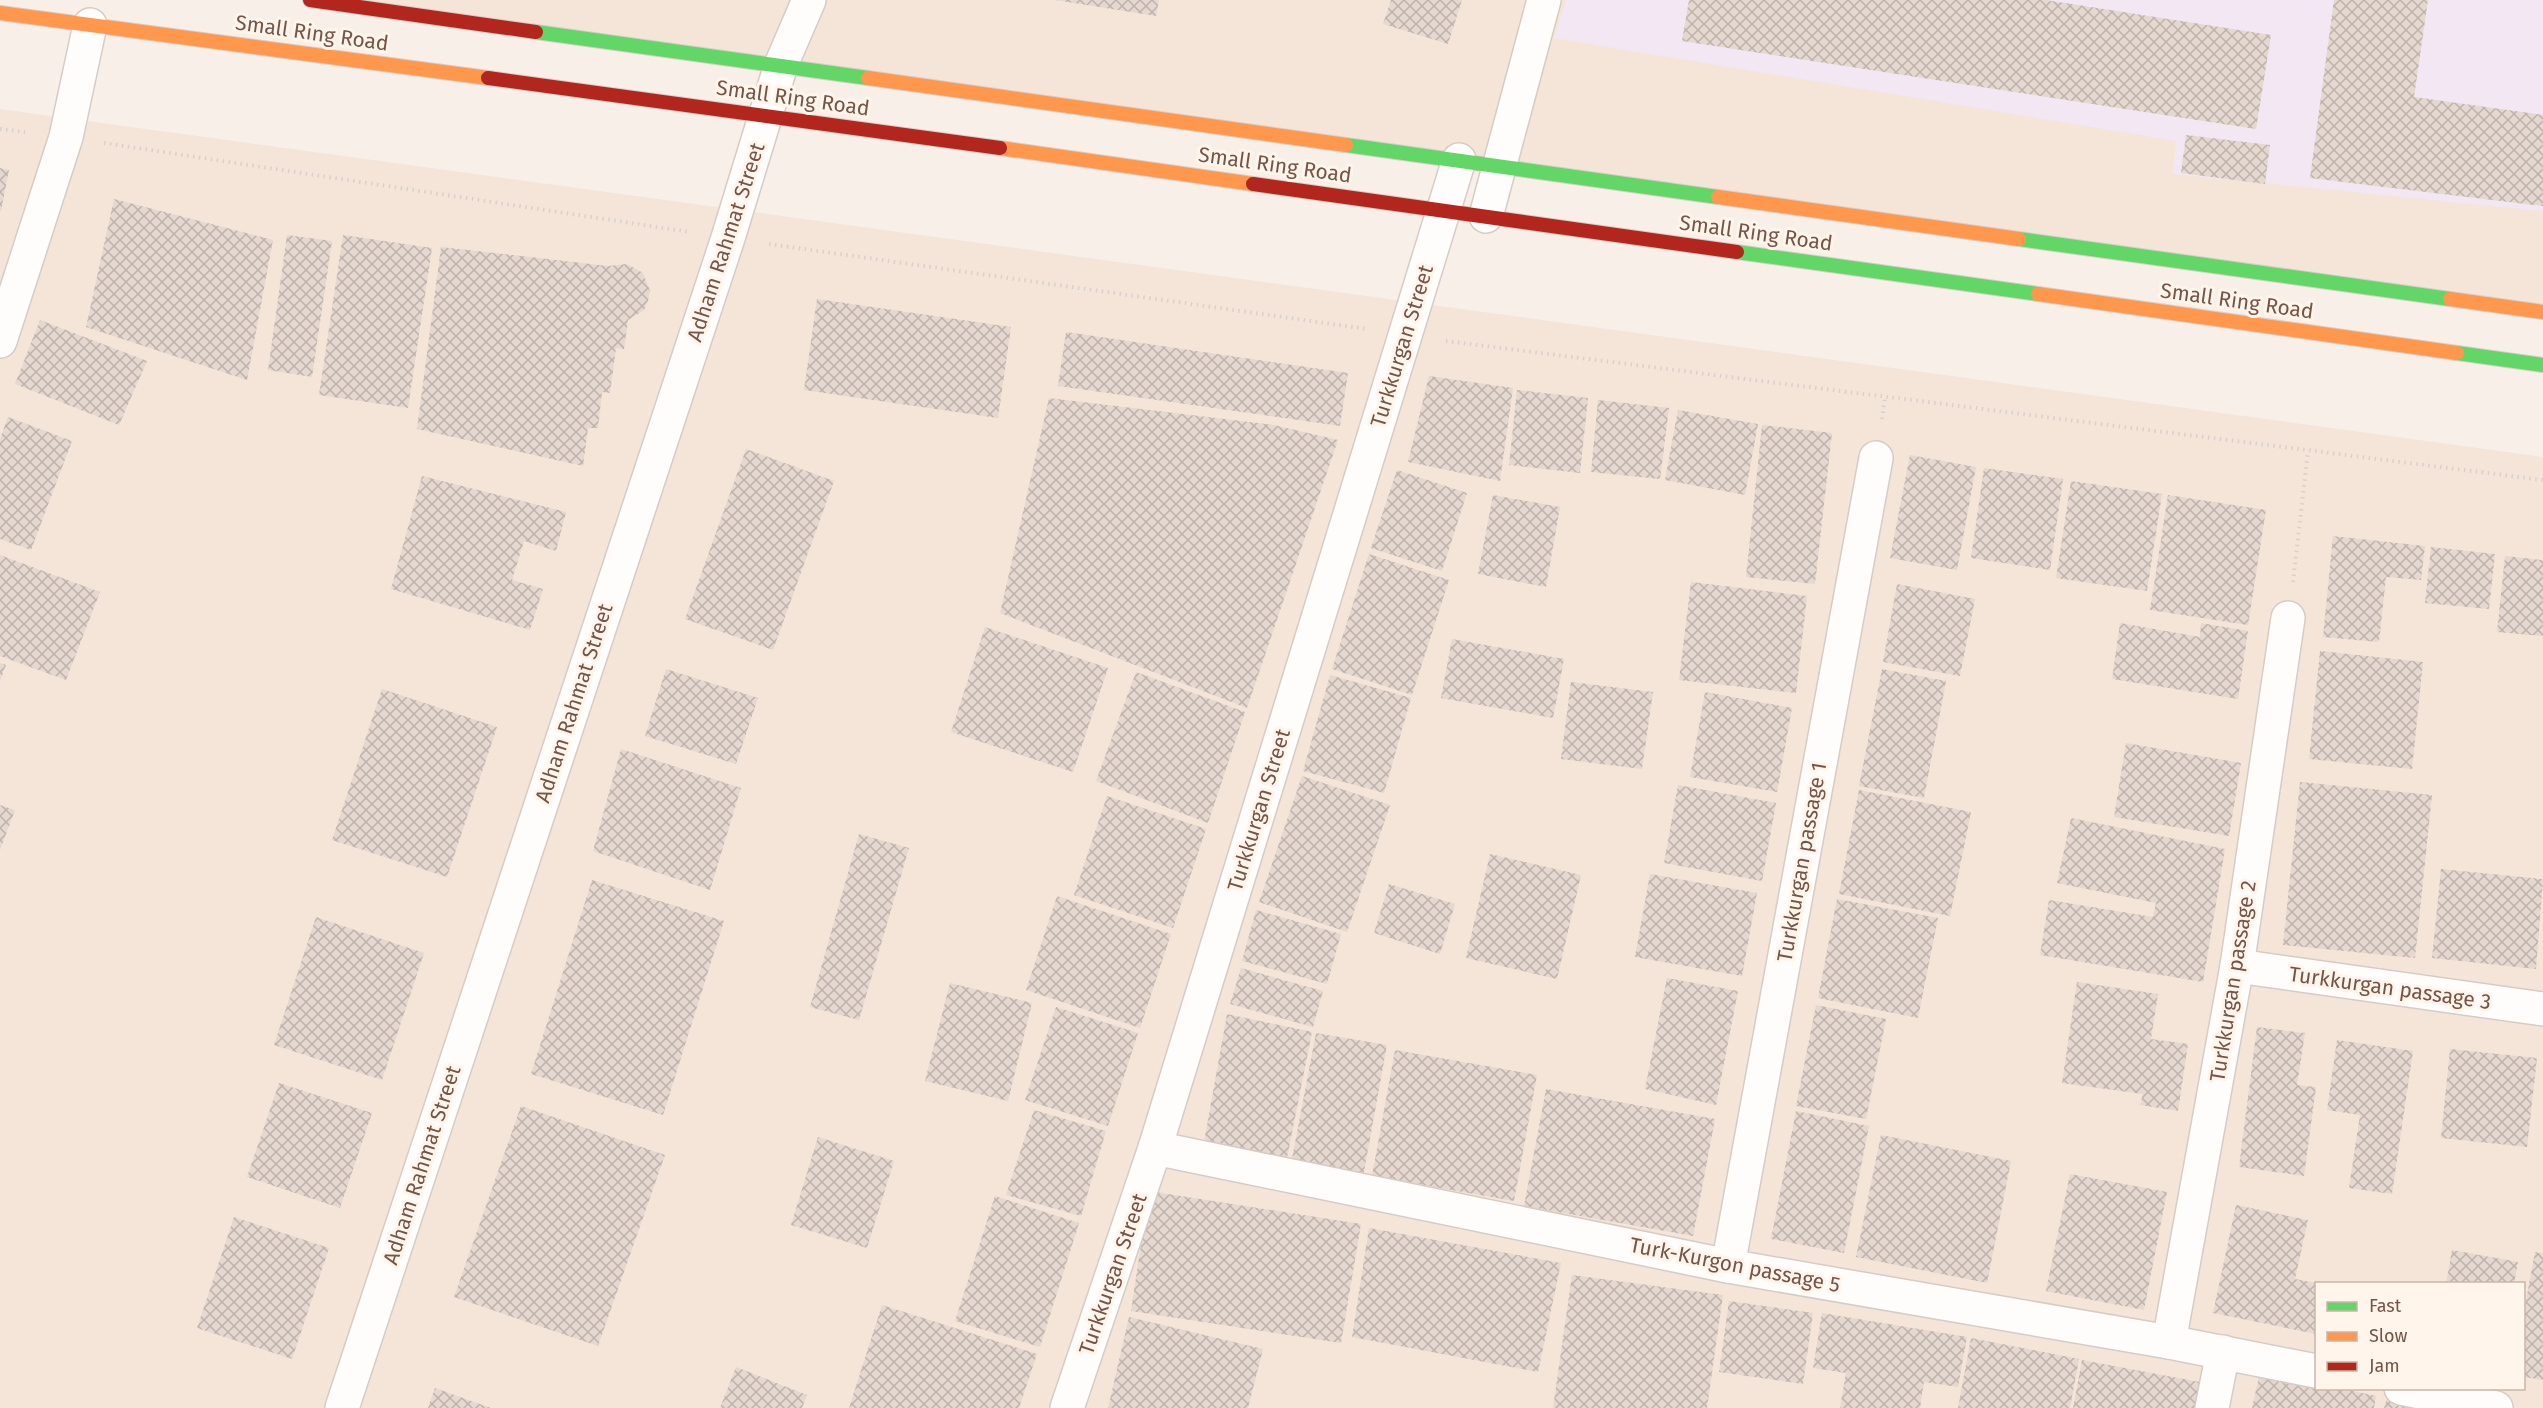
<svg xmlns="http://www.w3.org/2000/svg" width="2543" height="1408" font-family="'Fira Sans',sans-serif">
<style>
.residential{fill:#f4e5d8;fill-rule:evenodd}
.education{fill:#f2e7f2}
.building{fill:url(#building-cross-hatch)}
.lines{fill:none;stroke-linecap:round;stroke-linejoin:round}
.street-casing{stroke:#d6ccc6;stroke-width:36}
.fast-casing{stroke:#d9cdc8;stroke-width:16}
.slow-casing{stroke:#d9cdc8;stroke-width:16}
.jam-casing{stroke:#d9cdc8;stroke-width:16}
.path{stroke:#dad0cb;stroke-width:4;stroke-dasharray:1.5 4.5;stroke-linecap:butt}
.street{stroke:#fefdfc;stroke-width:33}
.fast{stroke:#63d668;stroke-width:14}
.slow{stroke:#ff974d;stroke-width:14}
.jam{stroke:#b3261e;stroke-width:14}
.labels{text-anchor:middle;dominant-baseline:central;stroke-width:6;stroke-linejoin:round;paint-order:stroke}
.street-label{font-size:21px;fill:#775447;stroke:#fff5ea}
</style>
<defs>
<pattern id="building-cross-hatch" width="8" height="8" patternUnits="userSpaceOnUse" patternTransform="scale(1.5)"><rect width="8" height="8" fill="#e4d8d0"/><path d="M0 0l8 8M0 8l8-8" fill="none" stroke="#beb2ab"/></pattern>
</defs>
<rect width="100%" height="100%" fill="#f8f0e8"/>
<!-- residential -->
<g class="residential">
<path d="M310,0H2543V312Z"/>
<path d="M0,109L2543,457V1408H0ZM2316,1284H2524V1388H2316Z"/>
</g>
<!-- education -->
<path class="education" d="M1566,0H2543V211L2173,174L2176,141L1554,38Z"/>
<!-- building -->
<g class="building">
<path d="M1055,0H1159L1156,16Z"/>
<path d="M1391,0H1462L1448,44L1383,24Z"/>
<path d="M1689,0H2046L2271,35L2256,129L1682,41Z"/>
<path d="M2334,0H2428L2414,97L2543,115V206L2310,178Z"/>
<path d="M2186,135L2270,145L2265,184L2181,173Z"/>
<path d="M0,168L9,170L1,211H0Z"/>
<path d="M114,199L273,240L247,380L86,327Z"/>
<path d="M287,235L332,241L312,377L268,370Z"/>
<path d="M343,235L432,248L408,408L319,395Z"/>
<path d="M441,247L608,266L627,264L643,273L650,291L648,301L644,310L628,320L624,349L616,348L610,393L602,392L598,428H588L583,466L417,429Z"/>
<path d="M817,299L1011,327L998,418L804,390Z"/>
<path d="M40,320L147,361L119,425L15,384Z"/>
<path d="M1066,332L1348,373L1340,426L1058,386Z"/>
<path d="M1429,376L1513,388L1500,481L1408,462Z"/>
<path d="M1517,390L1588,398L1580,473L1509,465Z"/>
<path d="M1049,398L1274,425L1338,440L1247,708L1000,613Z"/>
<path d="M1598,400L1669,408L1660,479L1591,472Z"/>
<path d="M1678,410L1758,424L1745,495L1665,480Z"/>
<path d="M8,417L72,441L31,550L0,539V439Z"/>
<path d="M1762,425L1832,433L1815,584L1746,577Z"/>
<path d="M746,449L834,481L773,650L685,619Z"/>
<path d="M1910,455L1976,467L1957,570L1890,558Z"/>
<path d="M1984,468L2063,479L2050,570L1971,558Z"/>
<path d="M1397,470L1467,493L1442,571L1371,548Z"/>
<path d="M422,476L566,512L556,551L524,541L512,580L543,589L530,630L391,589Z"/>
<path d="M2071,481L2162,494L2147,591L2056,578Z"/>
<path d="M1493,495L1560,507L1546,587L1478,574Z"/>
<path d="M2168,495L2266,510L2248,625L2150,610Z"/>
<path d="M2333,536L2425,546L2421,580L2386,577L2379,642L2323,637Z"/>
<path d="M2431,547L2495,554L2489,609L2425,603Z"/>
<path d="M1369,554L1449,580L1412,695L1332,669Z"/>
<path d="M0,555L100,592L66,680L0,656Z"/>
<path d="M2505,556L2543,560V636L2497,632Z"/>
<path d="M1691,582L1807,596L1796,693L1679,680Z"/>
<path d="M1897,584L1975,599L1960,676L1883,662Z"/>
<path d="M2120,623L2200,637L2201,623L2248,631L2238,699L2112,679Z"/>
<path d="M985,627L1108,668L1073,772L951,732Z"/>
<path d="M1452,639L1564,659L1553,718L1441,698Z"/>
<path d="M2320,651L2423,662L2412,769L2309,759Z"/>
<path d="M0,663L6,665L0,681Z"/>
<path d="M666,669L758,698L736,764L645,736Z"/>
<path d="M1882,669L1946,681L1924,798L1859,786Z"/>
<path d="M1136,672L1245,712L1208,823L1096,781Z"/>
<path d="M1330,675L1411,698L1384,793L1303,771Z"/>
<path d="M1571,682L1653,692L1642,769L1561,759Z"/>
<path d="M382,689L497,727L447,877L332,840Z"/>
<path d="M1705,692L1792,708L1777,792L1690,777Z"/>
<path d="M2126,743L2241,763L2229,836L2114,817Z"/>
<path d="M621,749L741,788L710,890L593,851Z"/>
<path d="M1302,776L1390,805L1347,932L1259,902Z"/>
<path d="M2300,782L2432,795L2415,958L2283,945Z"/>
<path d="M1678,785L1776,803L1762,881L1664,863Z"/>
<path d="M1859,790L1971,812L1950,916L1839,894Z"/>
<path d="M1107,796L1206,829L1173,928L1074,895Z"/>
<path d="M0,805L15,810L0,850Z"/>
<path d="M2071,818L2225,849L2203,982L2040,955L2049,900L2153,917L2156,903L2057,883Z"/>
<path d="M859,834L909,848L859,1020L810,1007Z"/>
<path d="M1490,854L1581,875L1557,979L1466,958Z"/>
<path d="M2441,869L2543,879L2536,969L2432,958Z"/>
<path d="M1650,874L1757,893L1742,976L1635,957Z"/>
<path d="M592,880L724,921L663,1115L531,1074Z"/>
<path d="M1389,884L1455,904L1440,954L1374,933Z"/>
<path d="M1057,896L1171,934L1140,1028L1026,990Z"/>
<path d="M1837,899L1938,918L1918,1018L1818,998Z"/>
<path d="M1256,910L1341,934L1327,984L1242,961Z"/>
<path d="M316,917L424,953L382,1080L274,1045Z"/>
<path d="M1241,968L1323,991L1313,1027L1230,1004Z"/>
<path d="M1667,978L1738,991L1716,1105L1645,1089Z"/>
<path d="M2077,982L2158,994L2151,1039L2188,1044L2178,1111L2140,1105L2143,1094L2062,1083Z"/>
<path d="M950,983L1032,1003L1008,1101L925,1081Z"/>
<path d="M1816,1005L1886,1019L1866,1119L1796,1106Z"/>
<path d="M1056,1007L1138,1033L1108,1126L1025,1100Z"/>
<path d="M1227,1014L1312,1032L1286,1163L1203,1148Z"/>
<path d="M2257,1027L2305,1033L2297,1085L2316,1087L2304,1176L2239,1167Z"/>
<path d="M1316,1033L1387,1045L1363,1177L1291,1164Z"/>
<path d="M2337,1040L2413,1051L2392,1194L2349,1188L2360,1115L2327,1110Z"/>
<path d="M2450,1049L2537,1058L2527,1147L2441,1138Z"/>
<path d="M1395,1050L1537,1075L1514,1201L1372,1176Z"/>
<path d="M279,1083L372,1113L340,1208L247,1177Z"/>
<path d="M1546,1089L1715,1119L1693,1236L1524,1206Z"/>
<path d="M521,1106L665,1155L598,1346L454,1297Z"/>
<path d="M1034,1110L1106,1131L1081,1216L1006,1195Z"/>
<path d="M1796,1111L1869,1126L1844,1253L1771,1239Z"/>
<path d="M1881,1135L2011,1161L1987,1283L1856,1257Z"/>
<path d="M818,1137L894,1161L867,1248L791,1225Z"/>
<path d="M2070,1174L2167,1192L2144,1310L2046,1291Z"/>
<path d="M1149,1191L1361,1224L1341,1343L1131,1311Z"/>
<path d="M995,1196L1079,1223L1040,1347L955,1321Z"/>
<path d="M2236,1205L2308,1220L2295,1279L2316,1283V1334L2213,1313Z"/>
<path d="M234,1217L329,1248L292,1359L197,1328Z"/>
<path d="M1369,1228L1561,1263L1538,1372L1352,1337Z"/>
<path d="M2452,1250L2518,1262L2514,1284H2446Z"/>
<path d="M2535,1252L2543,1254V1380L2524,1377V1311Z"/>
<path d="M1572,1275L1723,1295L1707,1408H1553Z"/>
<path d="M1729,1301L1813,1313L1803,1384L1719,1372Z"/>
<path d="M882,1305L1037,1354L1019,1408H849Z"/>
<path d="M1822,1313L1967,1337L1958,1387L1924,1382L1920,1408H1840L1846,1373L1813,1368Z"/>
<path d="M1129,1317L1263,1349L1248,1408H1108Z"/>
<path d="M1971,1338L2079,1359L2070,1408H1958Z"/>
<path d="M2082,1360L2205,1383L2201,1408H2073Z"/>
<path d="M736,1367L807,1395L802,1408H720Z"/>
<path d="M2260,1372L2316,1384V1388H2339L2376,1396L2374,1408H2252Z"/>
<path d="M435,1388L491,1408H428Z"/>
<path d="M2387,1398L2431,1407V1408H2384Z"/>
</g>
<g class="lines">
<defs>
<g id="street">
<path d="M1486,216L1544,0"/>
<path d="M0,341L66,137L90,25"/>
<path d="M2237,966L2543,1009"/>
<path d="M1155,1148L1728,1266L2169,1342L2316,1371"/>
<path d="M1728,1266L1876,458"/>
<path d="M2169,1342L2237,966L2288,618"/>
<path d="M2401,1388L2496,1408"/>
<path d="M342,1408L728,238L781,65L809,0"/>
<path d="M1067,1408L1155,1148L1459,160"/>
<path d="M2212,1408L2223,1352"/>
</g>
<g id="fast">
<path d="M536,32L868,78"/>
<path d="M1346,145L1718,197"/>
<path d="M2019,239L2450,299"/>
<path d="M1737,252L2038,294"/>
<path d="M2457,353L2543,365"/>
</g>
<g id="slow">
<path d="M0,13L488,78"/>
<path d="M868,78L1346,145"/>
<path d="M1000,148L1253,184"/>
<path d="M1718,197L2019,239"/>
<path d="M2038,294L2457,353"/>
<path d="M2450,299L2543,312"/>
</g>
<g id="jam">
<path d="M310,0L536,32"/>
<path d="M488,78L1000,148"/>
<path d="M1253,184L1737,252"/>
</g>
</defs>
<!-- street casing -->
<use href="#street" class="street-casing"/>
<!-- fast casing -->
<use href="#fast" class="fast-casing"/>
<!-- slow casing -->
<use href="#slow" class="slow-casing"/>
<!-- jam casing -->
<use href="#jam" class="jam-casing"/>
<!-- path -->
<g class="path">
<path d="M0,129L25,132"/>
<path d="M104,143L690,232"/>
<path d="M769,244L1367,329"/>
<path d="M1446,341L2543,480"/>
<path d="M1882,419L1885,397"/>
<path d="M2293,582L2308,451"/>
</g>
<!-- street -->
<use href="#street" class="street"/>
<!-- fast -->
<use href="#fast" class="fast"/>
<!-- slow -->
<use href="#slow" class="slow"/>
<!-- jam -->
<use href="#jam" class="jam"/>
</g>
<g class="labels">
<!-- street labels -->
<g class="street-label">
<text transform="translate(312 33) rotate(8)">Small Ring Road</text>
<text transform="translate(793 98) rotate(8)">Small Ring Road</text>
<text transform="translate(1275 165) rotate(8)">Small Ring Road</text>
<text transform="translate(1756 233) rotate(8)">Small Ring Road</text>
<text transform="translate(726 242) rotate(-72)">Adham Rahmat Street</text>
<text transform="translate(2237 301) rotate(8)">Small Ring Road</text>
<text transform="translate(1402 346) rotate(-73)">Turkkurgan Street</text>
<text transform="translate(574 703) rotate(-72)">Adham Rahmat Street</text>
<text transform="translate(1259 810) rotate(-73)">Turkkurgan Street</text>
<text transform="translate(1802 862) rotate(-80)">Turkkurgan passage 1</text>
<text transform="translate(2233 981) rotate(-81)">Turkkurgan passage 2</text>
<text transform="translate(2390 988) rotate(8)">Turkkurgan passage 3</text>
<text transform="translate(422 1165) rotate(-72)">Adham Rahmat Street</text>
<text transform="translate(1735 1265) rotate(11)">Turk-Kurgon passage 5</text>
<text transform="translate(1113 1274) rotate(-71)">Turkkurgan Street</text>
</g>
</g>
<!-- legend -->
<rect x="2315" y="1282" width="210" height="108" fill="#fff5ea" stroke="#c9b5a9" stroke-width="1.5"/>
<rect x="2327" y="1302" width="30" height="9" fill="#63d668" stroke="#c9b5a9" stroke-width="1.5"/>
<text x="2369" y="1312" font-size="18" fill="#775447">Fast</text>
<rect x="2327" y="1332" width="30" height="9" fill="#ff974d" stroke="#c9b5a9" stroke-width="1.5"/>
<text x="2369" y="1342" font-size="18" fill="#775447">Slow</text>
<rect x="2327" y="1362" width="30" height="9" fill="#b3261e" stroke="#c9b5a9" stroke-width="1.5"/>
<text x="2369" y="1372" font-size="18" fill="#775447">Jam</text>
</svg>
